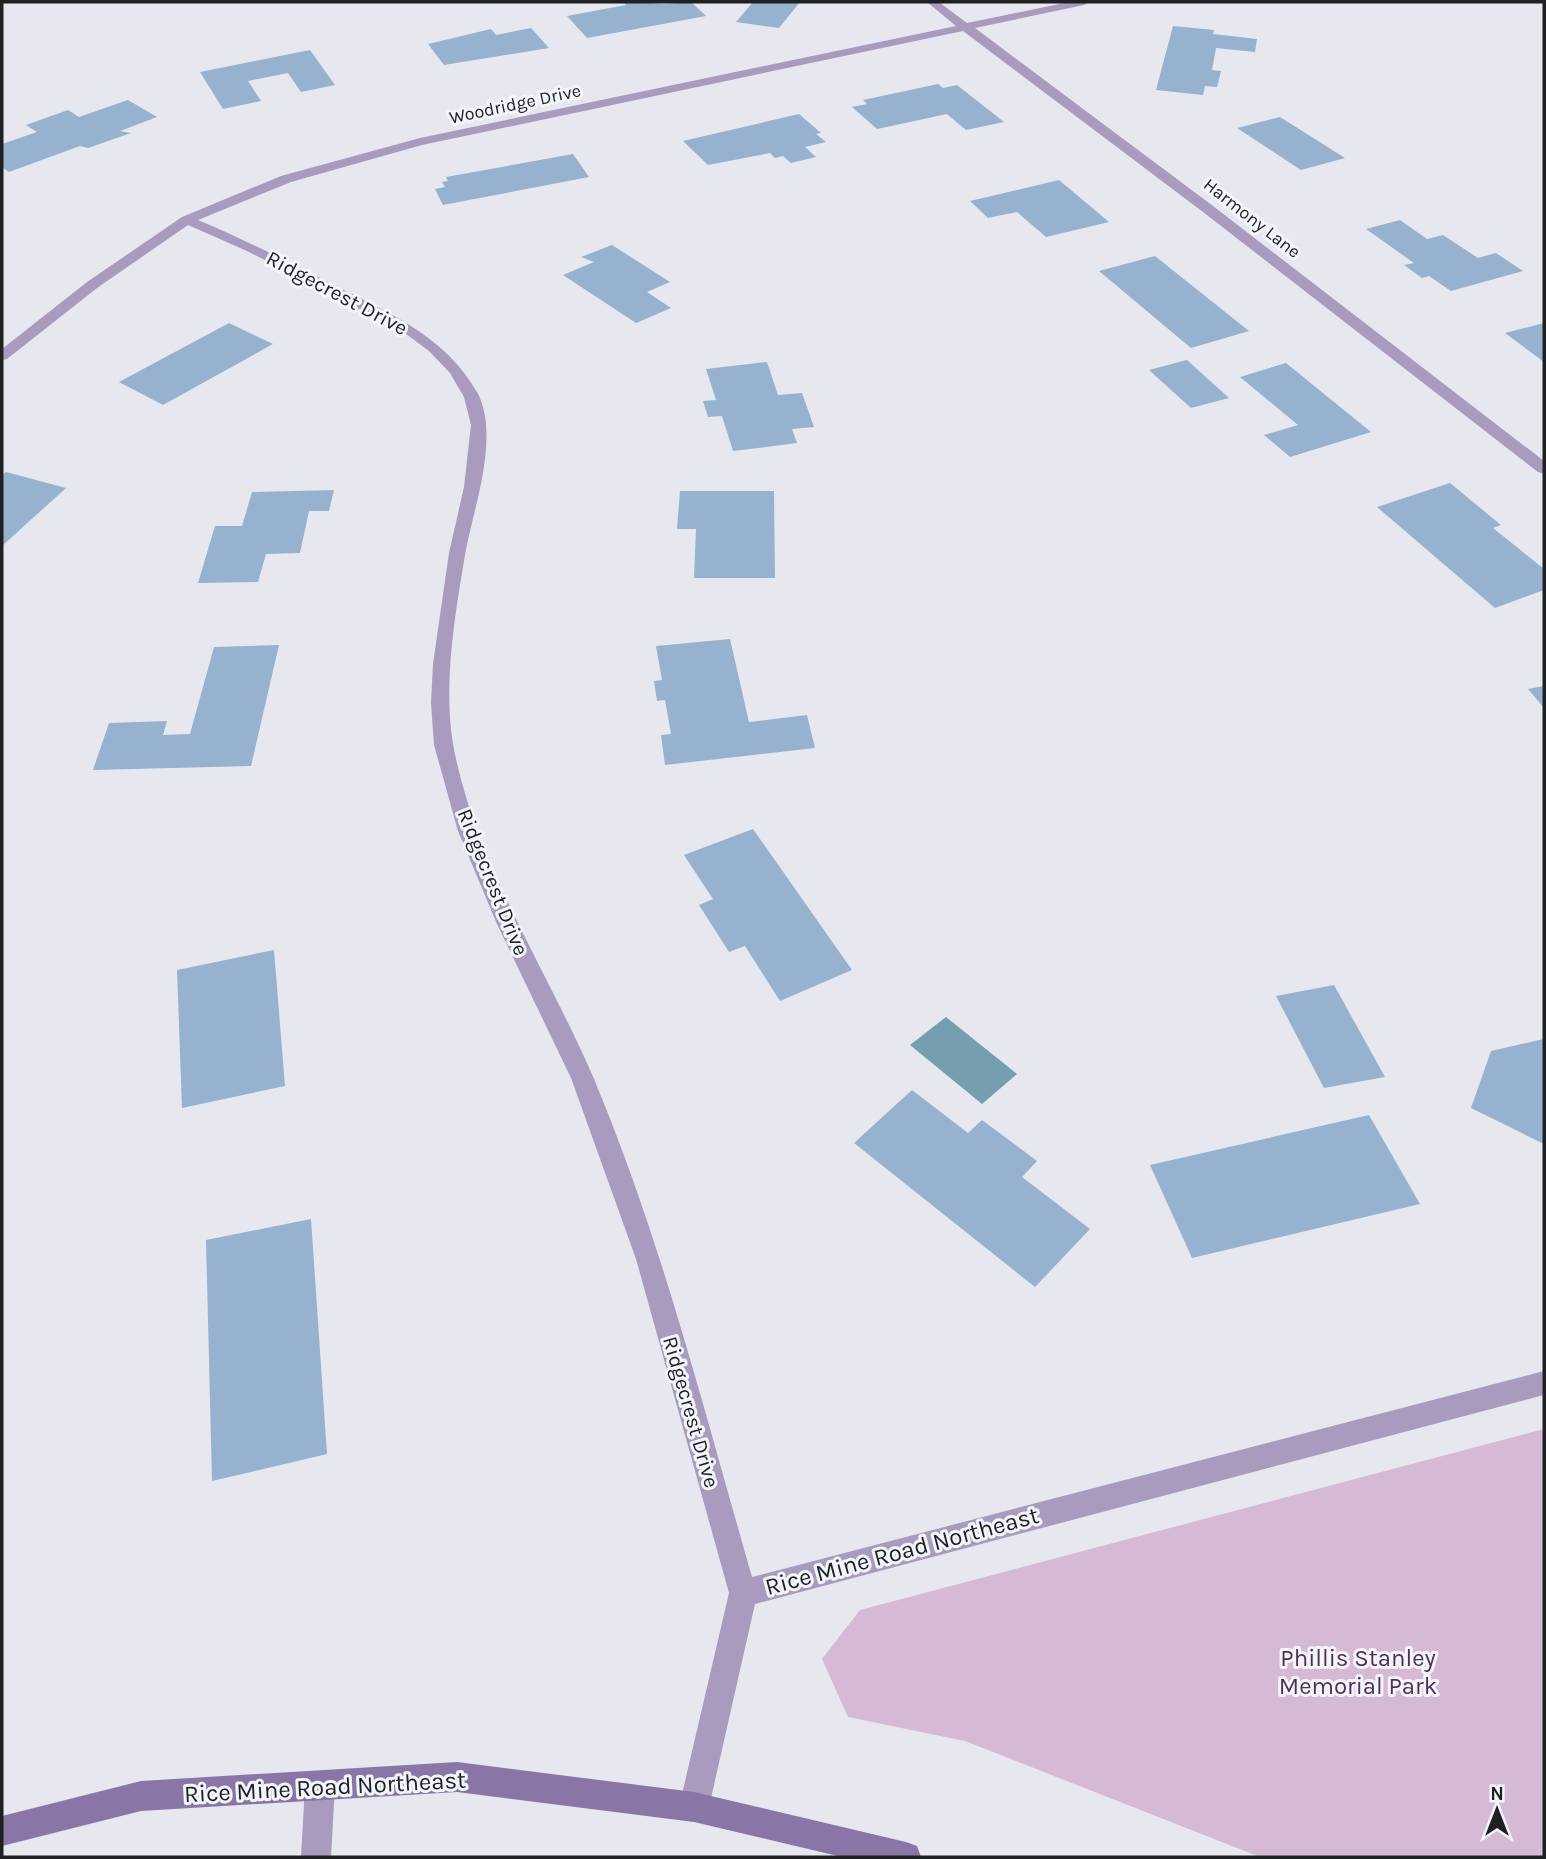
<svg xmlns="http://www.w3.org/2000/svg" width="1546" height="1859" font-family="Karla,sans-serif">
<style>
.green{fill:#d6bad5}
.water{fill:#759eaf}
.building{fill:#97b2cf}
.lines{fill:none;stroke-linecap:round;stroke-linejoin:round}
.lane{fill:#a89bbd;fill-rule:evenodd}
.street{fill:#a89bbd;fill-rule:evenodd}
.secondary{fill:#8976a6;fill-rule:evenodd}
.labels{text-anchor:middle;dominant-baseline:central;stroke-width:6;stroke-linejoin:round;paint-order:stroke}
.far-street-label{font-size:18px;fill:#1f2022;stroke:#f3f5fc}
.street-label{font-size:21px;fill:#1f2022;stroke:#f3f5fc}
.near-street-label{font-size:24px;fill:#1f2022;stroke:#f3f5fc}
.near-park-label{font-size:24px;fill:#562e55;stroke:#f3f5fc}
</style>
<rect width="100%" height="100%" fill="#e6e7ef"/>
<!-- green -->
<path class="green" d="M1544,1429V1857H1260L965,1741L848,1717L822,1659L860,1610Z"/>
<!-- water -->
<path class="water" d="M946,1017L1017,1074L982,1104L910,1045Z"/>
<!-- building -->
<g class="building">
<path d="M623,2L664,4L691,2L706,16L587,38L567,16L626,5Z"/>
<path d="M753,2H800L779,28L736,22Z"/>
<path d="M1173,26L1214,30L1213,34L1257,39L1255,52L1216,48L1212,70L1221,71L1217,87L1205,86L1203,95L1156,90Z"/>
<path d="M531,28L549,48L444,65L428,44L491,29L496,35Z"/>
<path d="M310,50L335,85L301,92L288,73L248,81L261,101L223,109L200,72Z"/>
<path d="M938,84L943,88L957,85L1004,122L966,130L947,114L877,129L852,107L867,104L863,100Z"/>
<path d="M128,100L157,117L120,131L131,133L88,148L80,146L9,172L2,167V144L37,132L26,125L68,110L79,117Z"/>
<path d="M799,114L821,133L816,134L826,142L805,147L816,157L791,163L783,156L775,158L770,153L708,165L683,141Z"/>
<path d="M1280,117L1345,158L1301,170L1237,128Z"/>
<path d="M573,154L589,177L443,205L435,189L445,187L442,182L448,181L446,177Z"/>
<path d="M1059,180L1109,222L1046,237L1017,212L988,218L970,201Z"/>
<path d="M1400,220L1427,239L1443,235L1478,258L1496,253L1523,271L1451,291L1429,276L1422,278L1404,265L1414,263L1366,229Z"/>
<path d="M612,245L670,282L647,292L671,308L636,323L563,275L594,262L581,257Z"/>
<path d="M1155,256L1249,331L1191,348L1099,271Z"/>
<path d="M229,323L273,344L163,405L119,382Z"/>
<path d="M1544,323V362L1505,333Z"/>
<path d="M1187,360L1229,398L1191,408L1149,370Z"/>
<path d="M767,362L778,395L802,393L814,427L792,429L797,443L733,451L722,416L708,417L703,401L716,400L706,369Z"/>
<path d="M1286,363L1371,432L1290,457L1264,435L1298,425L1240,377Z"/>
<path d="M6,472L66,488L2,546V475Z"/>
<path d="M1450,483L1501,525L1493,528L1544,569V590L1495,608L1377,507Z"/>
<path d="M334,490L329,511H309L300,553L266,554L258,582L198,583L215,526H242L252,492Z"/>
<path d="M680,491H774L775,578H694L696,529H677Z"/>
<path d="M730,639L749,722L807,715L815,748L665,765L661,735L671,734L665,700L657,701L654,681L662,680L656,646Z"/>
<path d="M279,645L251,766L93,770L109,723L167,721L163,735L190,734L214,647Z"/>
<path d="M1544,686V708L1528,689Z"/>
<path d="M753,829L852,970L780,1001L745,946L729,952L699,905L713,899L684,855Z"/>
<path d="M274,950L285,1086L182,1108L177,970Z"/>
<path d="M1334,985L1385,1077L1324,1088L1276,996Z"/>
<path d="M1544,1039V1144L1471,1108L1491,1051Z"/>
<path d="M912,1090L968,1133L982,1120L1037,1161L1022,1177L1090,1229L1035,1287L854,1143Z"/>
<path d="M1369,1115L1420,1204L1192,1258L1150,1165Z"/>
<path d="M311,1219L327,1454L212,1481L206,1240Z"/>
</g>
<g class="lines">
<!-- lane -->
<path class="lane" d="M320,1771L331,1775L335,1786L331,1857H301L305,1786L309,1775Z"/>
<!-- street -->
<path class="street" d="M927,2H939L967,23L1069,2H1089L1084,5L975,28L1213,206L1544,461V474L1538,472L1203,212L963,31L422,145L291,182L198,220C245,240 289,262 334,285C389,313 445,336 477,392C501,436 473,509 465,555C455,615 443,683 453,744C475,864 547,969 594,1079C661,1239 704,1410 752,1577L1544,1371V1395L755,1604L709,1807L705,1818L694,1822L683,1818L679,1807L729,1593L636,1259L571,1078L497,924L458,831L434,745L431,703L433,664L449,553L464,487L471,425L464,397L450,373L429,351L402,331L247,251L188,225L97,288L7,359L2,360V349L87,282L182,217L281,176L420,138L956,26Z"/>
<!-- secondary -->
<path class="secondary" d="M457,1762L694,1792L906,1842L917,1846L921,1857H842L694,1822L457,1792L141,1811L2,1846V1816L141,1781Z"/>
</g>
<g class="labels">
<!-- far-street labels -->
<g class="far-street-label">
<text transform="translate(515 104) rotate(-12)">Woodridge Drive</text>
<text transform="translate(1252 218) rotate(38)">Harmony Lane</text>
</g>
<!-- street labels -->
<g class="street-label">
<text transform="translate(337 293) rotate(28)">Ridgecrest Drive</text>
<text transform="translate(493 882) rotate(68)">Ridgecrest Drive</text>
<text transform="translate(691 1412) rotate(74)">Ridgecrest Drive</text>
</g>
<!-- near-street labels -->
<g class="near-street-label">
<text transform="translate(902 1551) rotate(-15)">Rice Mine Road Northeast</text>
<text transform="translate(325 1787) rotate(-3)">Rice Mine Road Northeast</text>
</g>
<!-- near-park labels -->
<g class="near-park-label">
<text x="1358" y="1658">Phillis Stanley<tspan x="1358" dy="28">Memorial Park</tspan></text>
</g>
</g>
<!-- border -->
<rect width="1546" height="1859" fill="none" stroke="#1f2022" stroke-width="7"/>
<!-- north arrow -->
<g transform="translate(1497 1810)" stroke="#f3f5fc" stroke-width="5" paint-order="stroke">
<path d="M0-5L12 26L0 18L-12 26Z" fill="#1f2022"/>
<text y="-10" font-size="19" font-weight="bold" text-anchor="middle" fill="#1f2022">N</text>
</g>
</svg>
